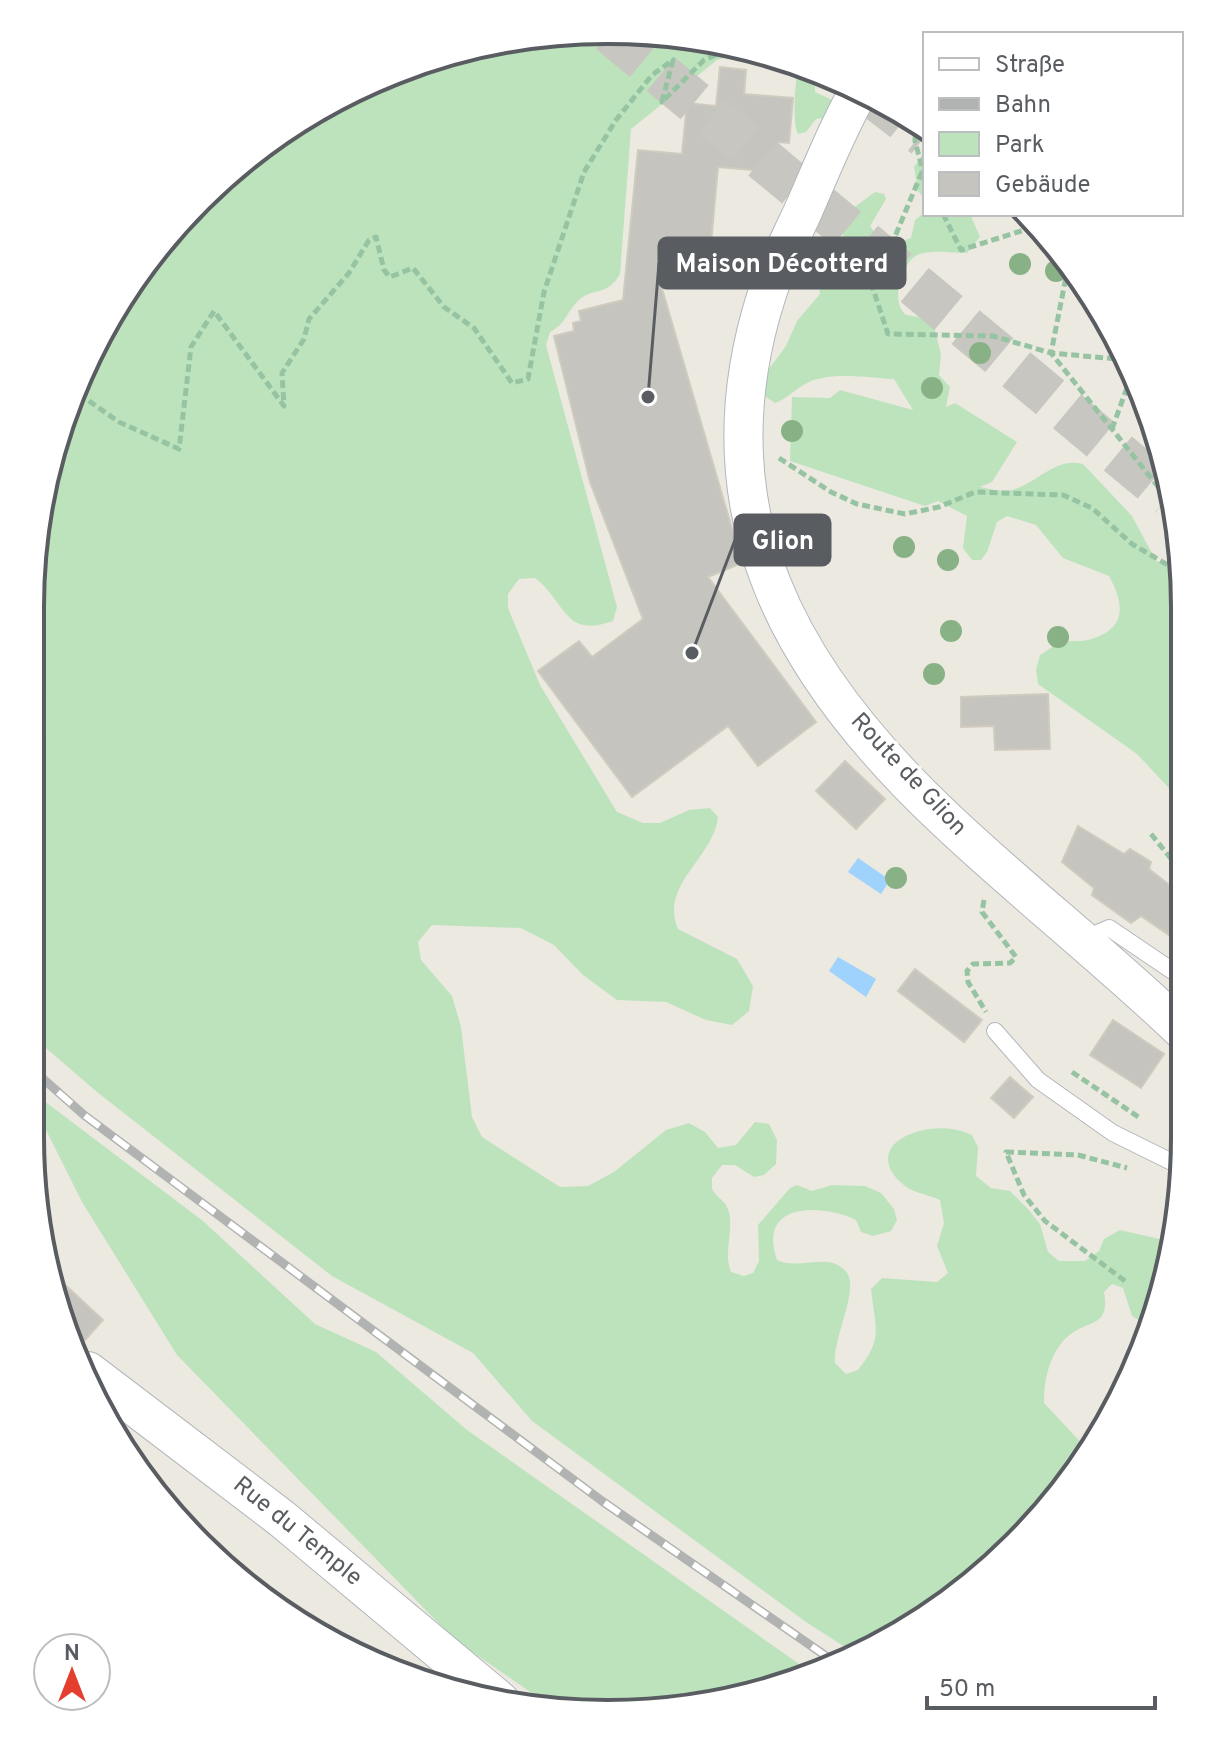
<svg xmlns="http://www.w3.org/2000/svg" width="1215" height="1744" font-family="Overpass,sans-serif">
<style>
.green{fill:#bde3bd}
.water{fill:#9fd3fd}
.building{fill:#c6c4be;stroke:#d0cbbf;stroke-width:2}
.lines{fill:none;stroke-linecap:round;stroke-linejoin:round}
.motorway-tunnel{stroke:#c7c6c0;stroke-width:44;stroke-dasharray:44 22;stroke-linecap:butt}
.service-casing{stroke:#b3b6bb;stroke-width:18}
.tertiary-casing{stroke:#b3b6bb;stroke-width:40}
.path{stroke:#96c4a3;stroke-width:5;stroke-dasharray:8 4;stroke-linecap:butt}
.service{stroke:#fff;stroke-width:16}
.tertiary{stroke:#fff;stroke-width:38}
.rail-casing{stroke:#b1b2b2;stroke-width:9}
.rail{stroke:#fff;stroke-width:6;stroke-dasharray:18;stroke-linecap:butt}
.tree{fill:#88b185}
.labels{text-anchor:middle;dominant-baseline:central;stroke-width:7;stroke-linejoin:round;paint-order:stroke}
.street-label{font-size:24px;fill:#595c61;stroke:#fff}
.rim{fill:none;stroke:#595c61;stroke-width:4}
.leader{fill:none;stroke:#595c61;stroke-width:3}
.callout-dot{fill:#595c61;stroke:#fff;stroke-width:3}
.callout{fill:#595c61;stroke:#595c61;stroke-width:3}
.callout-label{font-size:26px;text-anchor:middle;font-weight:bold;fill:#fff}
</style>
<rect width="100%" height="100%" fill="#ece9e0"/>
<!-- green -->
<g class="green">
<path d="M645,31L751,49L717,60L631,129L620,274C607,297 593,287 579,300C567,311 566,324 550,332L546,345L617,607L613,621C563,639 566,601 535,578L519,579L508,594V608L540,685L617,812L643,823H660L689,810L710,808L718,817C714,858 659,884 678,929L737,959L753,986L749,1011L732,1025L706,1020L666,1002L617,1000L583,975L554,945L521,928L432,925L418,942L421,960L452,996L461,1027L472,1117L482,1137L560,1187L588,1186L614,1172L666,1130L689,1123L705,1132L718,1148L736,1145L755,1122L769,1124L777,1140L776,1164L764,1175L754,1177L735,1165H722L712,1178V1189C716,1196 722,1199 726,1205C737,1223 722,1251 731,1272L744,1276L753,1273L759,1261L758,1225L790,1188L797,1185L812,1191L832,1185L865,1186L881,1193L894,1209L897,1220L891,1231L873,1236L861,1232L856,1220C819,1203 757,1203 777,1260C798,1271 831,1250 847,1273C859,1290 833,1338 835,1363L846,1374L858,1370C884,1338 875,1327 871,1289L882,1278L937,1282L948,1273L937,1246L944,1223L940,1200C930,1195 914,1193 905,1186C854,1145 930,1114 972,1135L978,1147L976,1176L991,1188L1010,1191L1028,1209L1040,1224L1048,1252L1059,1261H1085L1099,1251L1104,1239L1120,1230L1173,1242L1165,1286L1150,1327L1132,1316L1123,1288L1112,1284L1104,1292C1111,1330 1085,1318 1065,1339C1049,1356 1044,1380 1044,1403L1089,1451L1066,1488L989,1570L859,1656L806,1622L532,1421L473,1353L332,1276L97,1092L32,1036L41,494L108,318L226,174L318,108L421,61L532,35Z"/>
<path d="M799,66L815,71V92L839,103L831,117L816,119L806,132L798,134C792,124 795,77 799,66Z"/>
<path d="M925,151V199L918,191L914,167Z"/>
<path d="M875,192L884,194L886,199L870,226C877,238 898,244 911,238L915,220L925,212L970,214L980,237L967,253C953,253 930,249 917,255C901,264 890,303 906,315L932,319L941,354L939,375L950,387L946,407L955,403L1017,442L992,482L980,487C989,489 1003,492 1012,490C1038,483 1055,457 1083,464L1132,516L1156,561L1174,566L1180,560L1182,802L1137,754L1038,684L1036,670L1040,655C1047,651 1055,644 1062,642C1071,640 1080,642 1088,640C1127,630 1125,605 1109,576L1063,558L1036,525L1007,516L997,522L987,552L981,560H972L963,548L967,516L938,501L925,506L790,461L792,397L830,398L840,390L913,410L894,379C867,378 832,371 807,383C795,389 787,399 775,403L763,395L765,374L786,346L797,321L820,294C820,277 807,268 809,251L819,245L826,248L833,263L841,265L849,261L842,230L852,209Z"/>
<path d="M31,1091L203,1221L315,1324L376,1352L467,1430L809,1671L683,1709H555L455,1640L177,1355L82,1202L31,1100Z"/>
</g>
<!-- water -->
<g class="water">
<path d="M858,858L890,880L881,894L848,872Z"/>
<path d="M838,957L876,979L866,997L829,971Z"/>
</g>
<!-- building -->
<g class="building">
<path d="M720,67L746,70L744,94L793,98L789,143L778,142L775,172L718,167L710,254L687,252L685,277L658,275L742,563L708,577L816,722L758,766L728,726L632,797L538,671L579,641L592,657L643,619L590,482L554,336L574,331L573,323L581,321L579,311L623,300L638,150L682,154L687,103L716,106Z"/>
<path d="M1048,694L1050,749L995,750L994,726L961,727V697Z"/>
<path d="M845,761L885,799L856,829L816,791Z"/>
<path d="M1078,826L1124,854L1130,849L1151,862L1149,869L1182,895V944L1141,916L1131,923L1092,895L1094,888L1062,862Z"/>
<path d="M915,969L982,1020L964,1042L898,991Z"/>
<path d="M1113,1020L1164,1054L1141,1088L1090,1055Z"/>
<path d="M1010,1077L1033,1097L1014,1118L991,1098Z"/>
<path d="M48,1269L103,1320L78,1348L50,1286Z"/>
</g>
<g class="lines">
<!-- motorway-tunnel -->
<g class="motorway-tunnel">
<path d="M610,32L1169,496"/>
<path d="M869,93L925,136"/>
</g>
<defs>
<g id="service">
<path d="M1084,939L1109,928L1183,978"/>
<path d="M995,1031L1038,1080L1113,1133L1184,1168"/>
</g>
<g id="tertiary">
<path d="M860,89C838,127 822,168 804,209C791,238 775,267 766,297C698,512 790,673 944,818C1021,891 1106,957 1183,1031"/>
<path d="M88,1371L281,1518L500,1701"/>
</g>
</defs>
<!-- service casing -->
<use href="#service" class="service-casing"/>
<!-- tertiary casing -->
<use href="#tertiary" class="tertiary-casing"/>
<!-- path -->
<g class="path">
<path d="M916,123L915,141L925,179"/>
<path d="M922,172L873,289L888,334L993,336L1051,353L1128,360"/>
<path d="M943,214L961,250L1040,225"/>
<path d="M1068,267L1051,353L1172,504"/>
<path d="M79,394L119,422L179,449L191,347L214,311L284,406L282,373L304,339L309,319L349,273L369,240L376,237L384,270L390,277L413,268L444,307L474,328L512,383L528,379L544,292L584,172L616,120L652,75L673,60L662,102L704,60L736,46"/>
<path d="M1112,429L1132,374"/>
<path d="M779,458L831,492L857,504L905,514L939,507L975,492L1063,495L1092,508L1132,544L1180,572"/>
<path d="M1151,834L1182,872"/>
<path d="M984,900L982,912L1016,957L1010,963L973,964L967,971L968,982L986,1012"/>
<path d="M1072,1072L1140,1118"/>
<path d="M1125,1281L1045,1221L1024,1195L1006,1152L1078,1155L1127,1168"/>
</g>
<!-- service -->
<use href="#service" class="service"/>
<!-- tertiary -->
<use href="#tertiary" class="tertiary"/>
<defs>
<path id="rail" d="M31,1068L84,1115L602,1501L836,1663"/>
</defs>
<!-- rail casing -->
<use href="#rail" class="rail-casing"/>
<!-- rail -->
<use href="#rail" class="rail"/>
</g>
<!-- trees -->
<g class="tree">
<circle cx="1020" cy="264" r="11"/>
<circle cx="1056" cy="271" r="11"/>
<circle cx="980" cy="353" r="11"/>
<circle cx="932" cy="388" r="11"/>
<circle cx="792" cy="431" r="11"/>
<circle cx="904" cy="547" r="11"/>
<circle cx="948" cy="560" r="11"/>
<circle cx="951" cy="631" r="11"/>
<circle cx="1058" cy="637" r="11"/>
<circle cx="934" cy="674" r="11"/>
<circle cx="896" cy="878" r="11"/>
</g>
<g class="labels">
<!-- street labels -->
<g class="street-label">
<text transform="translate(908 775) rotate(47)">Route de Glion</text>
<text transform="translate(297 1532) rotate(39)">Rue du Temple</text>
</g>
</g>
<!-- crop -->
<path d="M0 0H1215V1744H0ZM607 44H608A563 563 0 0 1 1171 607V1137A563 563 0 0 1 608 1700H607A563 563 0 0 1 44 1137V607A563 563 0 0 1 607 44Z" fill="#fff" fill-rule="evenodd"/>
<path class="rim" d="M607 44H608A563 563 0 0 1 1171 607V1137A563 563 0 0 1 608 1700H607A563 563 0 0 1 44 1137V607A563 563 0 0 1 607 44Z"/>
<!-- callouts -->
<path class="leader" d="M648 397L659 263M692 653L735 540"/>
<g class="callout-dot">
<circle cx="648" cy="397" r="8"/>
<circle cx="692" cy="653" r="8"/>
</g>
<g class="callout">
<rect x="659" y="238" width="246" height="50" rx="8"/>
<rect x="735" y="515" width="95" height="50" rx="8"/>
</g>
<g class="callout-label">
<text x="782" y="272">Maison Décotterd</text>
<text x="783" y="549">Glion</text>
</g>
<!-- legend -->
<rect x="923" y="32" width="260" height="184" fill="#ffffff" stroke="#bdbec0" stroke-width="2"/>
<rect x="939" y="58" width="40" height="12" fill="#ffffff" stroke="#bdbec0" stroke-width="2"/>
<text x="995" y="72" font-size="24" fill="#595c61">Straße</text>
<rect x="939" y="98" width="40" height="12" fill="#b1b2b2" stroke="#bdbec0" stroke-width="2"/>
<text x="995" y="112" font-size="24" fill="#595c61">Bahn</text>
<rect x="939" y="132" width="40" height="24" fill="#bde3bd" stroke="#bdbec0" stroke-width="2"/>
<text x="995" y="152" font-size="24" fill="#595c61">Park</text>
<rect x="939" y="172" width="40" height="24" fill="#c6c4be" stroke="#bdbec0" stroke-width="2"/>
<text x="995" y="192" font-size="24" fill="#595c61">Gebäude</text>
<!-- north arrow -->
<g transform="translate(72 1672)"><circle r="38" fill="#ffffff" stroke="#bdbec0" stroke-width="2"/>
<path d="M0-6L14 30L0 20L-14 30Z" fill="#e43e2e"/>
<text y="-12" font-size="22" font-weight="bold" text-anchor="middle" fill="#595c61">N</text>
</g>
<!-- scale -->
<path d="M927 1696v12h228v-12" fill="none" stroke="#595c61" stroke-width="4"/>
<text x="939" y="1696" font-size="24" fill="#595c61" stroke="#ffffff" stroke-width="6" paint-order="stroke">50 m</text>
</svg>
